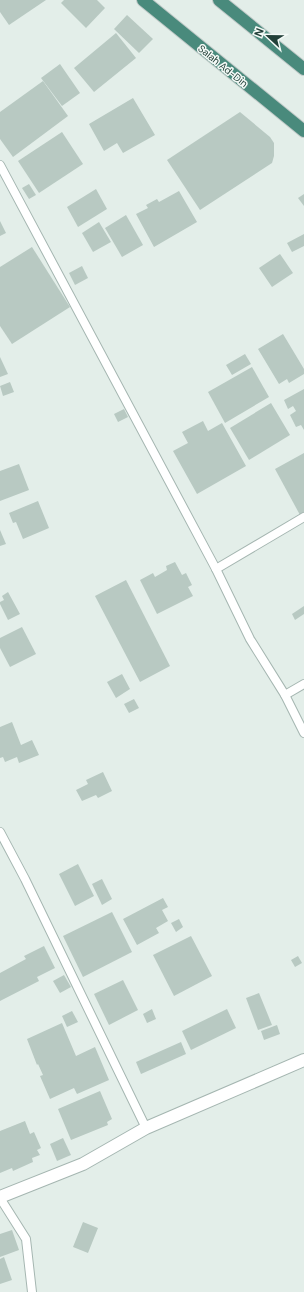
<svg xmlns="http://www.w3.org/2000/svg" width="304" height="1292" font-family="'DM Sans',sans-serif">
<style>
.building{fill:#b8c9c2}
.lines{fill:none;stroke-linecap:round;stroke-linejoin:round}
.service-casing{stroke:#a5b6b1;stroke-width:10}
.minor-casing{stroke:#a5b6b1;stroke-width:14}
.trunk-casing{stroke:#c1cac8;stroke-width:14}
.service{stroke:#fff;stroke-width:8}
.minor{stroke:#fff;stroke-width:12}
.trunk{stroke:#498a7c;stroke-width:12}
.labels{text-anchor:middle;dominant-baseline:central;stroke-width:3;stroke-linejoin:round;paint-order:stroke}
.street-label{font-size:10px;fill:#224039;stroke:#f4faf7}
</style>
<rect width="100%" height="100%" fill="#e3eee9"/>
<!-- building -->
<g class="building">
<path d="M0,0H46L9,25L0,12Z"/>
<path d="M64,0H97L105,8L86,28L61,3Z"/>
<path d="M127,15L153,39L139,53L114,29Z"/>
<path d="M116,33L136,58L94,92L74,68Z"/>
<path d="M60,64L80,93L62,106L41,78Z"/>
<path d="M43,81L68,116L13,157L0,139V112Z"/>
<path d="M133,98L155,135L123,153L117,143L104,151L89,124Z"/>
<path d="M240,112L270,137L274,143V156L272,163L200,210L167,160Z"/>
<path d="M62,132L83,164L39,193L18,161Z"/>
<path d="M29,184L36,195L29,199L22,188Z"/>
<path d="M96,189L107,209L78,227L67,207Z"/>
<path d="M179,191L197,222L154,247L136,214L148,208L146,205L157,199L159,202Z"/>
<path d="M304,194V206L298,198Z"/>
<path d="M126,215L143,245L122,257L105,228Z"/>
<path d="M0,221L6,233L0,236Z"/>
<path d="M99,222L111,242L93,252L82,233Z"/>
<path d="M304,234V246L292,252L287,243Z"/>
<path d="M32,247L70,307L12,344L0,326V267Z"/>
<path d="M280,254L293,273L272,287L259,268Z"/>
<path d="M82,266L88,278L75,285L69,273Z"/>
<path d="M283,334L304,369V374L289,383L287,379L279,384L258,349Z"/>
<path d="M245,354L251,364L232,375L226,365Z"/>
<path d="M0,357L8,374L0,377Z"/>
<path d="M252,367L269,397L225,423L208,392Z"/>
<path d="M10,382L14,392L3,396L0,386Z"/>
<path d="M304,389V430L301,425L296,427L290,415L296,411L293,406L288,409L284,400Z"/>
<path d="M271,403L290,435L249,460L230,428Z"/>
<path d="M124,409L128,417L118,422L114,414Z"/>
<path d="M203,421L208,431L222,423L246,466L197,494L173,451L188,443L182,432Z"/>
<path d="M304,453V513L300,515L275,469Z"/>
<path d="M19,464L29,490L0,501V471Z"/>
<path d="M38,501L49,528L23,539L16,522L13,523L9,513Z"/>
<path d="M0,530L6,544L0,546Z"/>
<path d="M175,562L182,575L186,573L192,585L188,587L193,596L157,614L140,580L153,573L155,577L167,570L166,566Z"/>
<path d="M126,580L170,666L140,682L95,596Z"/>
<path d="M8,592L20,614L8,620L0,604V602L4,600L2,596Z"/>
<path d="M304,606V614L295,620L292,614Z"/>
<path d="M22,627L36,654L10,667L0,648V638Z"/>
<path d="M122,674L130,689L116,698L107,682Z"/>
<path d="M134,699L139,708L129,713L124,704Z"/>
<path d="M12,722L21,745L32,740L39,755L19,763L17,757L5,762L3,757L0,758V727Z"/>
<path d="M103,772L112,791L98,798L96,795L82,801L76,790L88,784L86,780Z"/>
<path d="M78,864L94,896L75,906L59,874Z"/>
<path d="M102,879L112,899L102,905L92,884Z"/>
<path d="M163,898L168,907L162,910L168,921L156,928L159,933L137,945L123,919Z"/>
<path d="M112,912L132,952L83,977L63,936Z"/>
<path d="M179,919L183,927L176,932L171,923Z"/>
<path d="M191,936L212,976L174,996L153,955Z"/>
<path d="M44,946L55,968L37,977L39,981L0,1001V973L26,959L24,956Z"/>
<path d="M298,956L302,963L295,967L291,960Z"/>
<path d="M64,975L71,987L60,993L53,981Z"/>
<path d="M123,980L138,1010L109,1025L94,994Z"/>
<path d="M259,993L272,1025L258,1030L246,998Z"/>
<path d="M152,1009L156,1019L147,1023L143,1014Z"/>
<path d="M227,1009L236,1028L191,1050L182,1031Z"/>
<path d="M72,1011L78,1022L67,1027L62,1016Z"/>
<path d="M62,1023L76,1056L95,1047L109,1080L77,1094L74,1088L50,1099L40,1076L43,1075L38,1064L37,1065L27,1039Z"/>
<path d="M277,1025L280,1034L264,1040L261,1031Z"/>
<path d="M181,1042L186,1054L141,1074L136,1062Z"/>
<path d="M100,1091L112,1119L107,1122L108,1125L71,1140L58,1109Z"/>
<path d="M25,1121L30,1134L34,1132L41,1148L37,1150L40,1155L32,1158L33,1162L13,1171L12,1168L0,1173V1131Z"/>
<path d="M63,1138L71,1155L57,1161L50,1144Z"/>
<path d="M83,1222L98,1228L88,1253L73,1247Z"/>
<path d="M12,1230L19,1250L0,1257V1234Z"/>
<path d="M4,1257L12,1280L0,1284V1259Z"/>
</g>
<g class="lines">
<defs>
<g id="service">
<path d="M0,165L216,569L250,639L285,695L304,733"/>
<path d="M216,569L304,517"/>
<path d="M285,695L304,684"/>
<path d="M0,832L25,879L146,1128"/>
<path d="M0,1198L26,1239L32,1292"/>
</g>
<path id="minor" d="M0,1197L83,1164L146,1128L304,1060"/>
<g id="trunk">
<path d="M143,0L304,131"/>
<path d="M219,0L304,69"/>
</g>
</defs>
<!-- service casing -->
<use href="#service" class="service-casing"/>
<!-- minor casing -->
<use href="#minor" class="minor-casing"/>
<!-- trunk casing -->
<use href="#trunk" class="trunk-casing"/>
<!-- service -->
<use href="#service" class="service"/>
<!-- minor -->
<use href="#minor" class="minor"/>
<!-- trunk -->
<use href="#trunk" class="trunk"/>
</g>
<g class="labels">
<!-- street labels -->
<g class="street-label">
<text transform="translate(223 66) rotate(39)">Salah Ad-Din</text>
</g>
</g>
<!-- north arrow -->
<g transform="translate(268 36) rotate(292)" stroke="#f4faf7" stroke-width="3" paint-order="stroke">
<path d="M0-3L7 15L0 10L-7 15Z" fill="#224039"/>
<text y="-6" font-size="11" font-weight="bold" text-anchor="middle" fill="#224039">N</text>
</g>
</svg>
